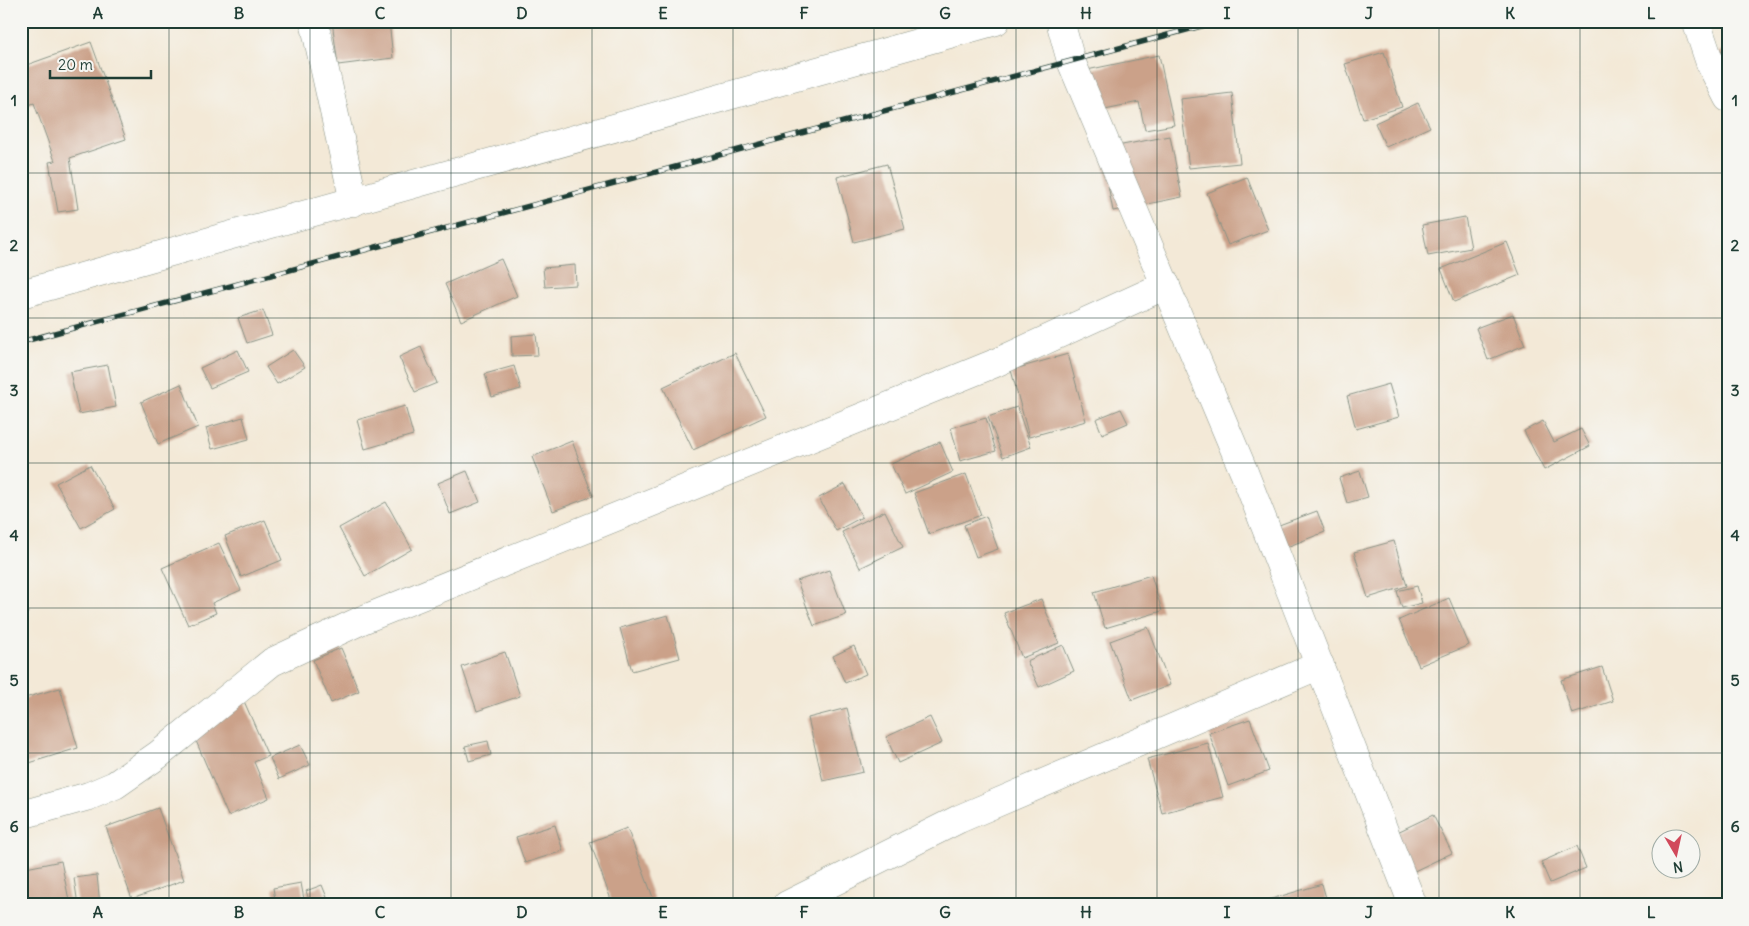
<svg xmlns="http://www.w3.org/2000/svg" width="1749" height="926" font-family="Delius,sans-serif">
<style>
.building{fill:#cba189}
.lines{fill:none;stroke-linecap:round;stroke-linejoin:round}
.minor-casing{stroke:#899386;stroke-width:29}
.minor{stroke:#fff;stroke-width:28}
.rail-casing{stroke:#1f3d34;stroke-width:5.5}
.rail{stroke:#f6f6f2;stroke-width:4;stroke-dasharray:11;stroke-linecap:butt}
.grid{fill:none;stroke:#1f3d34;stroke-width:1;stroke-opacity:0.55}
.neatline{fill:none;stroke:#1f3d34;stroke-width:2}
.grid-label{font-size:16px;text-anchor:middle;font-weight:bold;fill:#1f3d34}
</style>
<rect width="100%" height="100%" fill="#f6f6f2"/>
<filter id="ink" filterUnits="userSpaceOnUse"><feTurbulence type="fractalNoise" baseFrequency=".02" numOctaves="2"/><feDisplacementMap in="SourceGraphic" scale="10" xChannelSelector="R" yChannelSelector="G"/><feConvolveMatrix kernelMatrix="1 2 1 2 8 2 1 2 1" color-interpolation-filters="sRGB"/></filter>
<filter id="wash" filterUnits="userSpaceOnUse"><feTurbulence type="fractalNoise" baseFrequency=".0096" numOctaves="4" result="noise"/><feDisplacementMap in="SourceGraphic" scale="20" xChannelSelector="R" yChannelSelector="G"/><feGaussianBlur stdDeviation="1.12" result="paint"/><feColorMatrix in="noise" values="0 0 0 0 0 0 0 0 0 0 0 0 0 0 0 0 0 1.4 0 .05"/><feComposite in="paint" operator="in"/></filter>
<g filter="url(#wash)">
<rect width="100%" height="100%" fill="#f3e9d7"/>
<g id="blocks">
<!-- building -->
<g class="building">
<path d="M332,21H389L393,58L338,65Z"/>
<path d="M91,42L126,139L70,158L78,209L58,212L49,162L55,161L34,103L24,107L21,100V67Z"/>
<path d="M1728,48V85L1712,55Z"/>
<path d="M1384,52L1402,107L1363,119L1345,64Z"/>
<path d="M1159,55L1174,125L1145,130L1139,102L1090,112L1082,71Z"/>
<path d="M1232,93L1240,163L1189,168L1180,99Z"/>
<path d="M1418,103L1430,127L1386,147L1375,123Z"/>
<path d="M1170,136L1182,197L1113,211L1101,149Z"/>
<path d="M887,164L905,229L854,242L837,177Z"/>
<path d="M1247,177L1268,230L1228,245L1207,193Z"/>
<path d="M1465,217L1471,248L1428,256L1422,225Z"/>
<path d="M1507,242L1520,275L1454,302L1441,269Z"/>
<path d="M501,259L517,296L461,321L445,284Z"/>
<path d="M575,265L576,285L545,287L543,268Z"/>
<path d="M263,310L272,335L247,343L238,318Z"/>
<path d="M1513,314L1525,345L1488,360L1476,328Z"/>
<path d="M536,334L538,355L512,356L511,336Z"/>
<path d="M421,347L437,383L415,392L399,357Z"/>
<path d="M238,350L248,372L210,388L200,368Z"/>
<path d="M293,350L305,367L277,384L266,367Z"/>
<path d="M735,353L766,416L693,450L663,387Z"/>
<path d="M1068,354L1086,421L1029,437L1011,370Z"/>
<path d="M108,365L116,407L79,414L70,372Z"/>
<path d="M514,366L521,389L492,397L485,374Z"/>
<path d="M181,384L198,427L158,444L141,402Z"/>
<path d="M1389,384L1399,417L1356,429L1347,396Z"/>
<path d="M405,406L413,435L365,449L357,420Z"/>
<path d="M1017,407L1031,447L1003,457L988,417Z"/>
<path d="M1121,409L1128,423L1102,434L1096,419Z"/>
<path d="M243,417L249,439L212,449L206,428Z"/>
<path d="M986,418L996,451L960,461L951,428Z"/>
<path d="M1543,421L1554,442L1581,429L1590,446L1544,470L1524,431Z"/>
<path d="M572,441L593,496L553,511L532,457Z"/>
<path d="M940,442L953,472L905,494L891,464Z"/>
<path d="M90,465L115,509L81,528L56,483Z"/>
<path d="M467,471L480,502L450,514L438,483Z"/>
<path d="M1360,471L1368,497L1347,503L1339,478Z"/>
<path d="M966,474L981,515L929,534L914,493Z"/>
<path d="M845,484L862,517L836,531L819,498Z"/>
<path d="M386,502L412,549L365,576L339,528Z"/>
<path d="M885,511L903,547L860,568L842,532Z"/>
<path d="M1317,511L1325,532L1279,550L1271,528Z"/>
<path d="M986,516L998,549L976,557L964,525Z"/>
<path d="M265,520L282,560L241,577L225,536Z"/>
<path d="M1394,541L1407,586L1368,598L1354,552Z"/>
<path d="M219,543L241,590L212,603L216,613L188,625L162,568Z"/>
<path d="M829,570L846,615L814,626L797,581Z"/>
<path d="M1151,575L1162,611L1105,628L1094,592Z"/>
<path d="M1417,586L1422,603L1402,608L1397,591Z"/>
<path d="M21,588L28,613L21,614Z"/>
<path d="M1449,598L1469,645L1419,666L1399,620Z"/>
<path d="M1041,599L1059,643L1022,658L1004,613Z"/>
<path d="M668,615L680,658L632,671L620,628Z"/>
<path d="M1148,627L1170,685L1132,700L1110,641Z"/>
<path d="M1063,645L1074,671L1039,687L1027,661Z"/>
<path d="M854,646L866,674L845,683L833,656Z"/>
<path d="M341,648L359,691L331,703L313,660Z"/>
<path d="M505,652L520,696L477,711L462,667Z"/>
<path d="M1602,667L1613,701L1572,714L1561,680Z"/>
<path d="M60,688L78,748L26,764L21,750V699Z"/>
<path d="M240,692L268,756L254,762L269,798L228,816L185,715Z"/>
<path d="M847,708L863,772L823,781L808,718Z"/>
<path d="M930,717L942,743L898,763L886,737Z"/>
<path d="M1250,719L1269,771L1228,786L1209,733Z"/>
<path d="M488,741L491,755L469,761L465,746Z"/>
<path d="M1208,743L1223,797L1162,813L1147,759Z"/>
<path d="M300,745L310,765L279,779L270,758Z"/>
<path d="M158,808L184,880L132,899L106,827Z"/>
<path d="M1433,815L1452,853L1406,875L1387,837Z"/>
<path d="M555,825L563,851L525,863L516,837Z"/>
<path d="M627,828L654,900L641,905H613L590,842Z"/>
<path d="M1577,846L1586,868L1550,883L1541,862Z"/>
<path d="M61,861L70,905H21V869Z"/>
<path d="M97,875L100,905H78L74,878Z"/>
<path d="M301,883L305,905H276L273,888Z"/>
<path d="M1322,884L1328,905H1262L1261,902Z"/>
<path d="M322,885L330,905H311L306,891Z"/>
</g>
</g>
</g>
<g filter="url(#ink)">
<use href="#blocks" fill-opacity="0" stroke="#899386" stroke-width="1"/>
<g class="lines">
<defs>
<g id="minor">
<path d="M314,21L354,202"/>
<path d="M1060,21L1071,61L1244,472L1413,905"/>
<path d="M1696,21L1710,63L1728,98"/>
<path d="M21,294L996,21"/>
<path d="M21,815L89,796L115,785L158,755L272,662L362,620L993,364L1166,285"/>
<path d="M787,905L959,819L1320,665"/>
</g>
</defs>
<!-- minor casing -->
<use href="#minor" class="minor-casing"/>
<!-- minor -->
<use href="#minor" class="minor"/>
<defs>
<path id="rail" d="M21,342L1220,21"/>
</defs>
<!-- rail casing -->
<use href="#rail" class="rail-casing"/>
<!-- rail -->
<use href="#rail" class="rail"/>
</g>
</g>
<!-- grid -->
<path class="grid" d="M169,21V905M310,21V905M451,21V905M592,21V905M733,21V905M874,21V905M1016,21V905M1157,21V905M1298,21V905M1439,21V905M1580,21V905M21,173H1728M21,318H1728M21,463H1728M21,608H1728M21,753H1728"/>
<!-- margin -->
<rect width="1749" height="926" fill="none" stroke="#f6f6f2" stroke-width="55"/>
<!-- north arrow -->
<g transform="translate(1676 854) rotate(171)"><circle r="24" fill="#f6f6f2" stroke="#a0aca6"/>
<path d="M0-4L9 19L0 12L-9 19Z" fill="#d1495b"/>
<text y="-8" font-size="14" font-weight="bold" text-anchor="middle" fill="#1f3d34">N</text>
</g>
<!-- scale -->
<path d="M50 70v8h101v-8" fill="none" stroke="#1f3d34" stroke-width="2.5"/>
<text x="58" y="70" font-size="15" fill="#1f3d34" stroke="#f6f6f2" stroke-width="4" paint-order="stroke">20 m</text>
<rect x="28" y="28" width="1694" height="870" class="neatline"/>
<g class="grid-label">
<text x="98" y="19">A</text>
<text x="239" y="19">B</text>
<text x="380" y="19">C</text>
<text x="522" y="19">D</text>
<text x="663" y="19">E</text>
<text x="804" y="19">F</text>
<text x="945" y="19">G</text>
<text x="1086" y="19">H</text>
<text x="1227" y="19">I</text>
<text x="1369" y="19">J</text>
<text x="1510" y="19">K</text>
<text x="1651" y="19">L</text>
<text x="14" y="106">1</text>
<text x="1735" y="106">1</text>
<text x="14" y="251">2</text>
<text x="1735" y="251">2</text>
<text x="14" y="396">3</text>
<text x="1735" y="396">3</text>
<text x="14" y="541">4</text>
<text x="1735" y="541">4</text>
<text x="14" y="686">5</text>
<text x="1735" y="686">5</text>
<text x="14" y="832">6</text>
<text x="1735" y="832">6</text>
<text x="98" y="918">A</text>
<text x="239" y="918">B</text>
<text x="380" y="918">C</text>
<text x="522" y="918">D</text>
<text x="663" y="918">E</text>
<text x="804" y="918">F</text>
<text x="945" y="918">G</text>
<text x="1086" y="918">H</text>
<text x="1227" y="918">I</text>
<text x="1369" y="918">J</text>
<text x="1510" y="918">K</text>
<text x="1651" y="918">L</text>
</g>
</svg>
